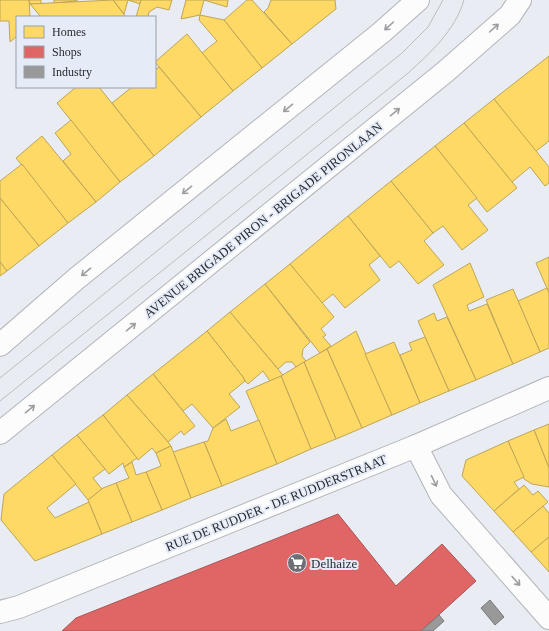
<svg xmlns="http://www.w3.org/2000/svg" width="549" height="631" font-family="'Times New Roman',serif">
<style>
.homes{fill:#ffd966;stroke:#bea556}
.shops{fill:#e06666;stroke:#a95456}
.industry{fill:#999;stroke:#777879}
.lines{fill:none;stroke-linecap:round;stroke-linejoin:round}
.street-casing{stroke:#b1b4b9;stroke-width:24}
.secondary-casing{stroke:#b1b4b9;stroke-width:24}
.street{stroke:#fcfcfd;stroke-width:22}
.secondary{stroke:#fcfcfd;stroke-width:22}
.tram{stroke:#bbbdbe;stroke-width:1}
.oneway{stroke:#9d9ea0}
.labels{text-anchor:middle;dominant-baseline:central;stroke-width:4;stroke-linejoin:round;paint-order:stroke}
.street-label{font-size:13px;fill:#282b2f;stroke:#e5ecf7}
.poi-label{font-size:13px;fill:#282b2f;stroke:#e5ecf7;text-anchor:start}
</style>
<rect width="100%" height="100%" fill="#e9edf3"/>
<!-- homes -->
<g class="homes">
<path d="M0,0H29L30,17H17V36L10,42L9,21H0Z"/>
<path d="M29,0H41V4H30Z"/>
<path d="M54,0H77V1L54,3Z"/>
<path d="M113,0H141L140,4L128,0L124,14Z"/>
<path d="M113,0L126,17H41L30,4Z"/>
<path d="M141,0H172L169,10L157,7L149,12L148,17H136Z"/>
<path d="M186,0H204L200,15L181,19Z"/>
<path d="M204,0H228L227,7Z"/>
<path d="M247,0H252L292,44L262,68L224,20Z"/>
<path d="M271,0H335L336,9L292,44L264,12L268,8Z"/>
<path d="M200,15L224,20L262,68L233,91L202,53L217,41L199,20Z"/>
<path d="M187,34L233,91L201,117L155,62Z"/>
<path d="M549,56V141L535,152L494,99Z"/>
<path d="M159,67L201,117L154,156L112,103L132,87H155V70Z"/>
<path d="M76,87H99L154,156L120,182L57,103Z"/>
<path d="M494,99L549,167V183L545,186L530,167L512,182L464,123Z"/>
<path d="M71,120L120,182L96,202L63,161L71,154L55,133Z"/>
<path d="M464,123L517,188L487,212L435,146Z"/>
<path d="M42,136L96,202L68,223L16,158Z"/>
<path d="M435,146L477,198L468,205L488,230L462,250L443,226L433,233L391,181Z"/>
<path d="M22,164L68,223L39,246L0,198V181Z"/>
<path d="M391,181L433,233L424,241L444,265L418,284L399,261L390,268L348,216Z"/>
<path d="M0,198L39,246L7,271L0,262Z"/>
<path d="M348,216L380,256L369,265L380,280L345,308L333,294L322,303L290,264Z"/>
<path d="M549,257V293L536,263Z"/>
<path d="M0,262L7,271L0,276Z"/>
<path d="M470,263L484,297L467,305L469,311L487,304L513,364L476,380L433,285Z"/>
<path d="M290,264L334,317L321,329L326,335L323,337L331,346L320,353L265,284Z"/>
<path d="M265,284L310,342L303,349L302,356L306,361L296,367L292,362H286L278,369L230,312Z"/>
<path d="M547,288L549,293V348L540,352L518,301Z"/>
<path d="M513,289L540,352L513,364L486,300Z"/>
<path d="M230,312L282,374L283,376L270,381L263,371L248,384L245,381L243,377L207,331Z"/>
<path d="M434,313L437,321L447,317L476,380L449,391L418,321Z"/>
<path d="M207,331L243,377L245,381L229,394L240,407L213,428L192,404L183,411L153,374Z"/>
<path d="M356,331L392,415L362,428L327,349Z"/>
<path d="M425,337L449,391L420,403L400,355L412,350L409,343Z"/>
<path d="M394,342L420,403L392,415L365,354Z"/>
<path d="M327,349L362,428L336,439L304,362Z"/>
<path d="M304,362L336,439L311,449L281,376Z"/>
<path d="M153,374L195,426L184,435L181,431L168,442L127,395Z"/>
<path d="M281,376L311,449L277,464L246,391Z"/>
<path d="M127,395L168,442L171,446L156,453L152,448L138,460L103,415Z"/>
<path d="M103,415L137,458L124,467L123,463L109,474L77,435Z"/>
<path d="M226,419L231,431L259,420L277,464L222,486L204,442L208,441L213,428Z"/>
<path d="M549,424V468L534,430Z"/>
<path d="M534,430L549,468V487L532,484L524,479L508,441Z"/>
<path d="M77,435L105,469L93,478L102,489L88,500L52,455Z"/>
<path d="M508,441L524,477L514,482L519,489L494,511L462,476L466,460Z"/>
<path d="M204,442L222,486L191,498L173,452Z"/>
<path d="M171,446L191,498L162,510L146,472L161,466L156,453Z"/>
<path d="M52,455L76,484L47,508L55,518L89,502L102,534L35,561L1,520L4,494Z"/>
<path d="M132,462L136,475L146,472L162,510L132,522L116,483L129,478L124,467Z"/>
<path d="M116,483L132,522L102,534L88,500L103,488Z"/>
<path d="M524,485L533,495L538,491L548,502L513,532L494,511Z"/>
<path d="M543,506L549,513V537L531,552L513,532Z"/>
<path d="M549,537V572L531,552Z"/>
</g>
<!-- shops -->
<path class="shops" d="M338,514L396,586L442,544L476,581L421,631H62L76,618Z"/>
<!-- industry -->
<g class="industry">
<path d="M490,600L504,617L495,625L481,608Z"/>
<path d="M439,615L444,621L433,631H421Z"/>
</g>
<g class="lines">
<defs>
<g id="street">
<path d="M416,446L441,495L549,618"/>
<path d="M0,612L19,607L416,446L549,388"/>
</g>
<g id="secondary">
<path d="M0,345L76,279L382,32L418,0"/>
<path d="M0,433L445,72L510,15L520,0"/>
</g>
</defs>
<!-- street casing -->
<use href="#street" class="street-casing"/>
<!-- secondary casing -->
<use href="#secondary" class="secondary-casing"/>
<!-- street -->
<use href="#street" class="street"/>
<!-- secondary -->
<use href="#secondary" class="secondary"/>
<!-- tram -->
<g class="tram">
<path d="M0,378L402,53L428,27L443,0"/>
<path d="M0,401L407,74C430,53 455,31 464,0"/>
</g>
</g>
<!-- one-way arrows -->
<defs><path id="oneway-shaft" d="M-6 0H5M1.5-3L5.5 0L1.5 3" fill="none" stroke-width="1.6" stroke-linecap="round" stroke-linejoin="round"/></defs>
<g class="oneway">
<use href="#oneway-shaft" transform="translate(389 26) rotate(138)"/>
<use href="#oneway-shaft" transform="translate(494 28) rotate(-42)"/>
<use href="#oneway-shaft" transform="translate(288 108) rotate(141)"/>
<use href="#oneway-shaft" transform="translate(395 112) rotate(-39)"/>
<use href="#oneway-shaft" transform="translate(187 190) rotate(141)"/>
<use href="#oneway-shaft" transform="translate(86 272) rotate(141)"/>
<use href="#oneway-shaft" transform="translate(131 327) rotate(-39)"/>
<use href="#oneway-shaft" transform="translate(30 409) rotate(-39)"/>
<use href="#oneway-shaft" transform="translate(434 481) rotate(65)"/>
<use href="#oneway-shaft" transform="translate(516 581) rotate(49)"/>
</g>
<!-- icons -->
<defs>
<symbol id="supermarket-disc" viewBox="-11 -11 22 22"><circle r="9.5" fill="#6c6f74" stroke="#e5ecf7"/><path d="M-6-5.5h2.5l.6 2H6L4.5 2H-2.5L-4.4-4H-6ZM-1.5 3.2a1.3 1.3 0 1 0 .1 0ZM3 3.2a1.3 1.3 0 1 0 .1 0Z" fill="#fff"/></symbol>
</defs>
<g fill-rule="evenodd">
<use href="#supermarket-disc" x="286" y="552" width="22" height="22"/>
</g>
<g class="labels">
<!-- street labels -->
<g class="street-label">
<text transform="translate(263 220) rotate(-39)">AVENUE BRIGADE PIRON - BRIGADE PIRONLAAN</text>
<text transform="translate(276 503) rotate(-22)">RUE DE RUDDER - DE RUDDERSTRAAT</text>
</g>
<!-- poi labels -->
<g class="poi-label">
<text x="311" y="563">Delhaize</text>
</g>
</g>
<!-- legend -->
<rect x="16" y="16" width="140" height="72" fill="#e5ecf7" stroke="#999fa7"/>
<rect x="24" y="26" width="20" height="12" fill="#ffd966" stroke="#999fa7"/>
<text x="52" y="36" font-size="12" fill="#282b2f">Homes</text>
<rect x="24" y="46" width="20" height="12" fill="#e06666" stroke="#999fa7"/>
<text x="52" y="56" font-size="12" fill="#282b2f">Shops</text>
<rect x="24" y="66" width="20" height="12" fill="#999999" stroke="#999fa7"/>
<text x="52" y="76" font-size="12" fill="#282b2f">Industry</text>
</svg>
